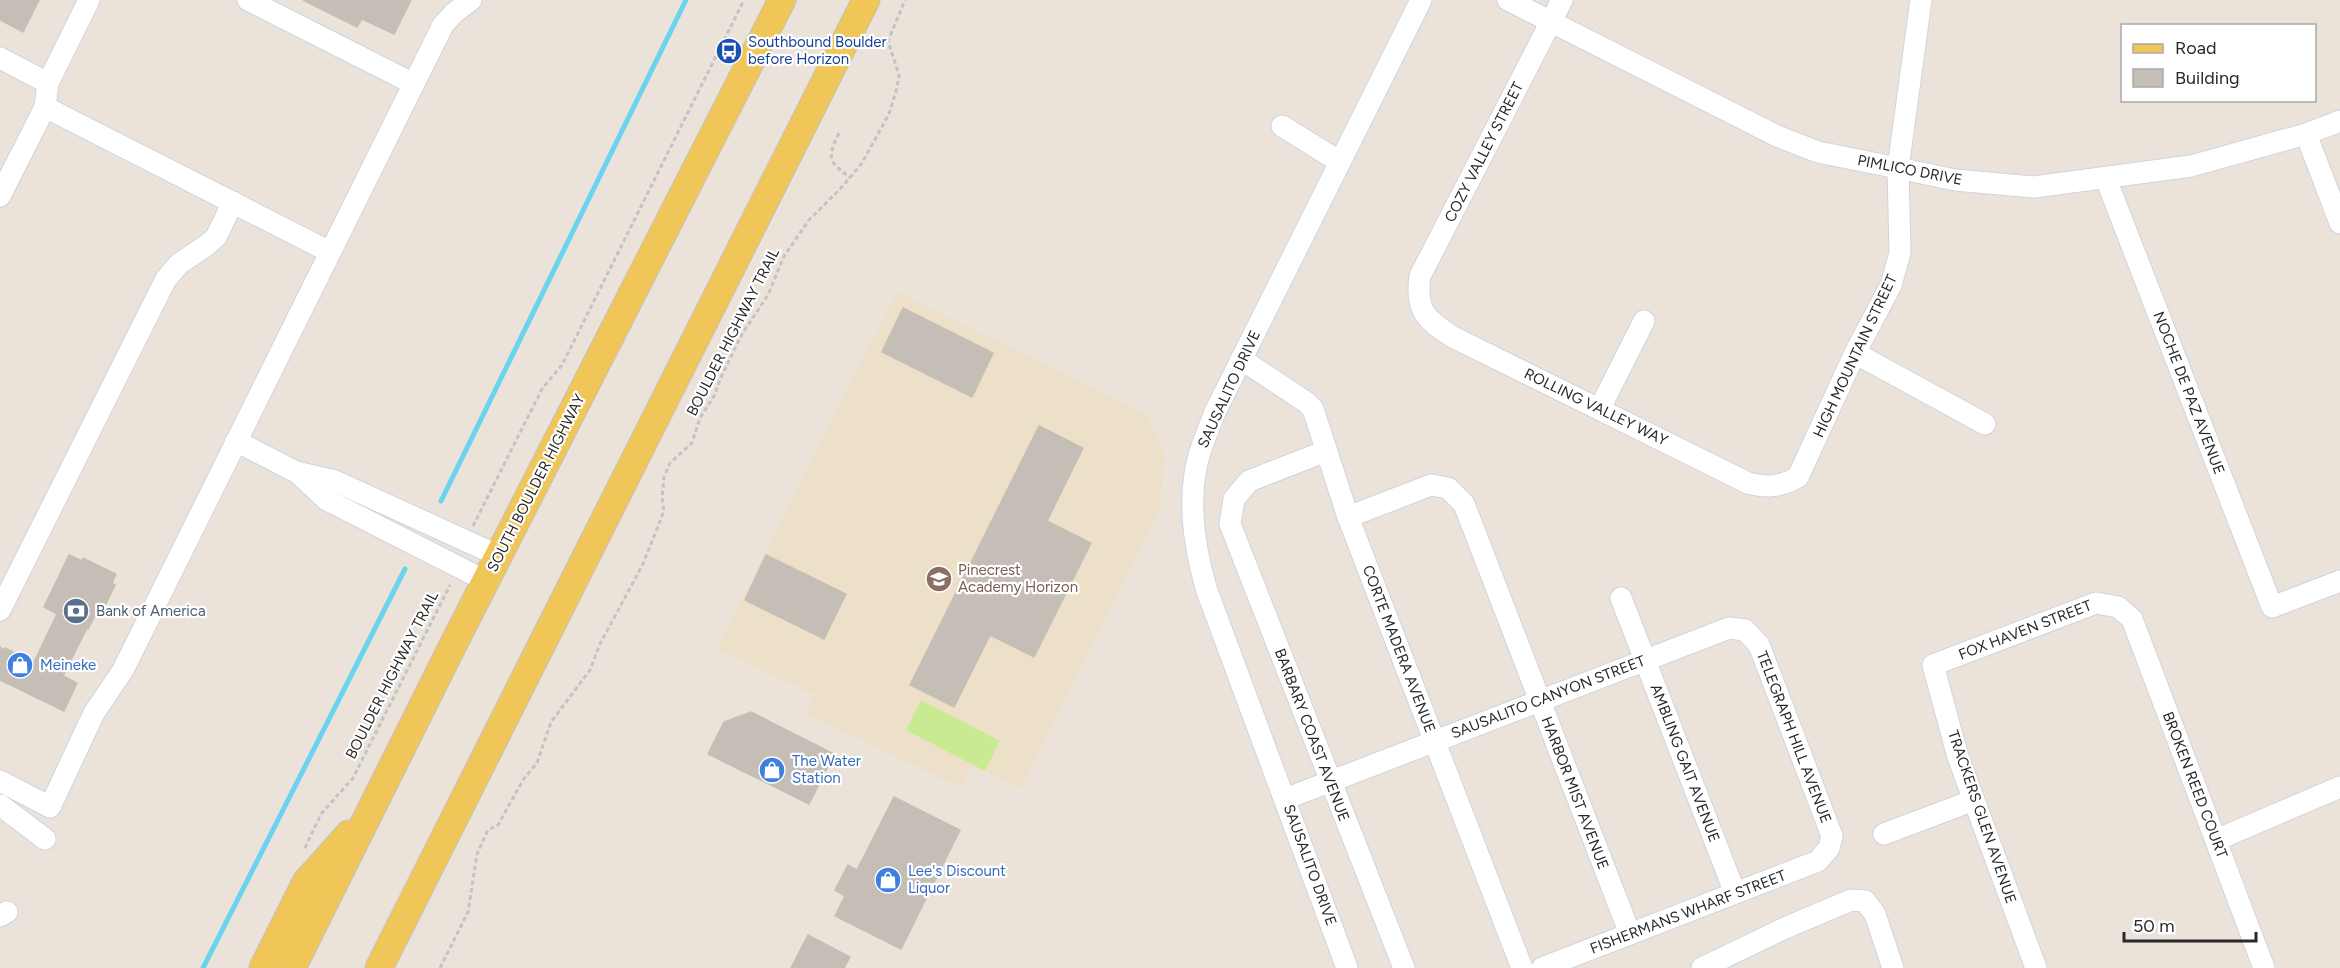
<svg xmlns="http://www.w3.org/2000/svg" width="2340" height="968" font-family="Figtree,sans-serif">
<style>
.education{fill:#ede0c9}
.pitch{fill:#c9ea91}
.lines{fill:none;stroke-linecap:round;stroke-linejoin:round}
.stream{stroke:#6bd3ef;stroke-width:5}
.building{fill:#c4beb6;stroke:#c6bfb4;stroke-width:1.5}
.minor-casing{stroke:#cfd4e2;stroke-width:23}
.major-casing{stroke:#c3c3c3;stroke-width:29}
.path{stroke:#c3c3c3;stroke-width:3;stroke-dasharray:4.5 3;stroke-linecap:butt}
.minor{stroke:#fff;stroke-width:21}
.major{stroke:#f1c659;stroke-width:27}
.labels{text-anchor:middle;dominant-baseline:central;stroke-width:4.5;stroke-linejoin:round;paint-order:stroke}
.transit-label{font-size:15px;fill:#164399;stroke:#fff;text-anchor:start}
.street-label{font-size:15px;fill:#292929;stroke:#fff}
.education-label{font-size:15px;fill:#785e54;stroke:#fff;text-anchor:start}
.service-label{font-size:15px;fill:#4e5e75;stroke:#fff;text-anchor:start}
.shop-label{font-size:15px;fill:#366cbe;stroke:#fff;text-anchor:start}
</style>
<rect width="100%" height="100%" fill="#ebe3da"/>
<!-- education -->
<path class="education" d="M897,292L1147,415L1164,454L1160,509L1021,789L972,766L961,788L806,713L814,695L717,648Z"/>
<!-- pitch -->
<path class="pitch" d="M921,700L1000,741L985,771L906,730Z"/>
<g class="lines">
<!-- stream -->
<g class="stream">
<path d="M441,501L686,0"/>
<path d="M203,968L405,569"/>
</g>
</g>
<!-- building -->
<g class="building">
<path d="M0,0H39L23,32L0,20Z"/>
<path d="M303,0H411L394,34L362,19L357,27Z"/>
<path d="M903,308L993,353L972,397L882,352Z"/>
<path d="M1039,426L1083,448L1047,521L1091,543L1034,657L990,635L954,707L910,685Z"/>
<path d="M69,555L82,561L83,558L116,574L112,583L115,585L99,618L95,616L88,629L87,628L63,676L77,683L64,711L0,680V647L4,650L5,648L34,662L57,614L44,607Z"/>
<path d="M766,555L846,594L824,639L745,600Z"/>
<path d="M751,712L834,754L809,804L708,754L724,722Z"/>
<path d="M894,797L960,830L901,949L835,916L845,896L835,890L848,865L857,870Z"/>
<path d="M808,935L850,957L844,968H791Z"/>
</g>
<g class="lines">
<defs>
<g id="minor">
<path d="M248,0L414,84"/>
<path d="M1508,0L1777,136L1818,152L1898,168L1955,180L2034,187L2191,166L2306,134L2340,121"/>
<path d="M1562,0L1420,276C1415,310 1426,320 1453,337L1748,483C1768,488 1780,487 1798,477L1855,353L1891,285L1900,253L1898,168L1921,0"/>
<path d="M0,58L48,83"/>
<path d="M45,107L330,252"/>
<path d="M1282,126L1340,162"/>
<path d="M2306,134L2340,223"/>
<path d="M2106,179L2272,607L2340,581"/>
<path d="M0,196L45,107L48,83L89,0"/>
<path d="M1855,353L1985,424"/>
<path d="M1241,359L1306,402L1313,409L1348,517L1522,968"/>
<path d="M1600,408L1644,321"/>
<path d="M236,441L296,472L335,481L499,556"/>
<path d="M1326,451L1249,481L1234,499L1230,524L1404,968"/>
<path d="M297,472L327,500L486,581"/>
<path d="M1348,517L1431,485L1448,488L1464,504L1630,934"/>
<path d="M1621,598L1735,893"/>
<path d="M0,610L166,279L179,264L207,245L216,237L233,202"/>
<path d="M0,781L50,807L94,713L123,670L443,25L454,13L471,0"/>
<path d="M1285,799L1729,628L1745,630L1759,645L1832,836L1829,848L1818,861L1542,968"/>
<path d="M0,805L45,839"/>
<path d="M1884,834L1974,800"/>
<path d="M2216,840L2340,787"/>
<path d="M0,916L7,912"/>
<path d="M1347,968L1207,591C1194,547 1186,497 1200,452C1204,439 1210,426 1215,412L1421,0"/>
<path d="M1702,968L1785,928L1851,900L1865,901L1875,914L1893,968"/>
<path d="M2036,968L1958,757L1933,665L2096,603L2118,607L2132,619L2264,968"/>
</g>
<g id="major">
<path d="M263,968L306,882L349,834"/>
<path d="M292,968L453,645L782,0"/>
<path d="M379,968L866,0"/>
</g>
</defs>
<!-- minor casing -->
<use href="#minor" class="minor-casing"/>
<!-- major casing -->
<use href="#major" class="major-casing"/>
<!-- path -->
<g class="path">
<path d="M839,133C827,158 828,162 851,178"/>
<path d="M473,526L542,389L562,365L744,0"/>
<path d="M305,848L321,814L353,778L450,585"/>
<path d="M440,968L468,912L477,854L488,830L498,825L523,780L537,763L551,722L590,670L600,644L643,564L664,511L662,498L664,477L670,463L692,443L700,418L714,396L722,375L742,334L768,295L784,256L809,220L843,186L862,163L889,114L897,88L899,75L888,41L905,0"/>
</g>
<!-- minor -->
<use href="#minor" class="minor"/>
<!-- major -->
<use href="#major" class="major"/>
</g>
<!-- icons -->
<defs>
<symbol id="bus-disc" viewBox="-11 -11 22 22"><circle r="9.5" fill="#1a4fb4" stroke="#fff"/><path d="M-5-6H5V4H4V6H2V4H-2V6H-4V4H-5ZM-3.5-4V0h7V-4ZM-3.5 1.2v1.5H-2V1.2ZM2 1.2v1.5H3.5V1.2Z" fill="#fff"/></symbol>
<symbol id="school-disc" viewBox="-11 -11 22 22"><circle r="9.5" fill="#8d6e63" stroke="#fff"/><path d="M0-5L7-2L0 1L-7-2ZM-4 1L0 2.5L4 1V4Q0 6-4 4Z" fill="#fff"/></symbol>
<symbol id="bank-disc" viewBox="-11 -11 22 22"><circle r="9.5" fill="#5c6f8a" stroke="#fff"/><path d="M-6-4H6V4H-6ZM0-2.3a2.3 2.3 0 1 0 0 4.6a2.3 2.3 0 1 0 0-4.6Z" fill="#fff"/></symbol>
<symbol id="shop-disc" viewBox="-11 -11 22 22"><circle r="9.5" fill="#3f7fe0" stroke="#fff"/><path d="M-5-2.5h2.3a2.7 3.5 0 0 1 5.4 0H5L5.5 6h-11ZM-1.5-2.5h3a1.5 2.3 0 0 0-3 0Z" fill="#fff"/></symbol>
</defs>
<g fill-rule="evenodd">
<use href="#bus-disc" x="714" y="36" width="30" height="30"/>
<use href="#school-disc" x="924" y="564" width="30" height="30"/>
<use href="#bank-disc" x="61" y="596" width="30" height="30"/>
<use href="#shop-disc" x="5" y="650" width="30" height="30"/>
<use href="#shop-disc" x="757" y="755" width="30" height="30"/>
<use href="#shop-disc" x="873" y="865" width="30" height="30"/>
</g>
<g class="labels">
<!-- transit labels -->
<g class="transit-label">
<text x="748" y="42">Southbound Boulder<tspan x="748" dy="17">before Horizon</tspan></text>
</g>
<!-- street labels -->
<g class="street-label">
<text transform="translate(1484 152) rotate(-63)">COZY VALLEY STREET</text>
<text transform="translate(1910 170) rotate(11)">PIMLICO DRIVE</text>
<text transform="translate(733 332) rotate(-63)">BOULDER HIGHWAY TRAIL</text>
<text transform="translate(1855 356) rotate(-65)">HIGH MOUNTAIN STREET</text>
<text transform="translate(1229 389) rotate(-65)">SAUSALITO DRIVE</text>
<text transform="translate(2189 393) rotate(69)">NOCHE DE PAZ AVENUE</text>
<text transform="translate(1596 407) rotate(26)">ROLLING VALLEY WAY</text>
<text transform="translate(536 483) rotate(-63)">SOUTH BOULDER HIGHWAY</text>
<text transform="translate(2025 630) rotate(-21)">FOX HAVEN STREET</text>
<text transform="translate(1399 649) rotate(69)">CORTE MADERA AVENUE</text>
<text transform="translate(392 675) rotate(-63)">BOULDER HIGHWAY TRAIL</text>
<text transform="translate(1548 697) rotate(-21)">SAUSALITO CANYON STREET</text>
<text transform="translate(1312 735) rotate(69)">BARBARY COAST AVENUE</text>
<text transform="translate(1794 737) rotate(69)">TELEGRAPH HILL AVENUE</text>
<text transform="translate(1685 763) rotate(69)">AMBLING GAIT AVENUE</text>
<text transform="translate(2195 785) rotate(69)">BROKEN REED COURT</text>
<text transform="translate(1575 793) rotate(69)">HARBOR MIST AVENUE</text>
<text transform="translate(1982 817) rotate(71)">TRACKERS GLEN AVENUE</text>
<text transform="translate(1310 865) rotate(70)">SAUSALITO DRIVE</text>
<text transform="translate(1688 912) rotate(-21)">FISHERMANS WHARF STREET</text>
</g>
<!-- education labels -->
<g class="education-label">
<text x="958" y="570">Pinecrest<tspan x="958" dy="17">Academy Horizon</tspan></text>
</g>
<!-- service labels -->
<g class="service-label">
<text x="96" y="611">Bank of America</text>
</g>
<!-- shop labels -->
<g class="shop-label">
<text x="40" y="665">Meineke</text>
<text x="792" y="761">The Water<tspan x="792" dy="17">Station</tspan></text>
<text x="908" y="871">Lee's Discount<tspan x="908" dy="17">Liquor</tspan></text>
</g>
</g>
<!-- legend -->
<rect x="2121" y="24" width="195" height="78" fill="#ffffff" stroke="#a9a9a9" stroke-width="1.5"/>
<rect x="2133" y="44" width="30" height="9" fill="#f1c659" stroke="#a9a9a9" stroke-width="1.5"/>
<text x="2175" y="54" font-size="18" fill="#292929">Road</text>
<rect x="2133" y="69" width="30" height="18" fill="#c4beb6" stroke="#a9a9a9" stroke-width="1.5"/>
<text x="2175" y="84" font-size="18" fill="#292929">Building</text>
<!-- scale -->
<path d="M2124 932v9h132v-9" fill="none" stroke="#292929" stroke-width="3"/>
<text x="2133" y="932" font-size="18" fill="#292929" stroke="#ffffff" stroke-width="4.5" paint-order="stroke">50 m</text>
</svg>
